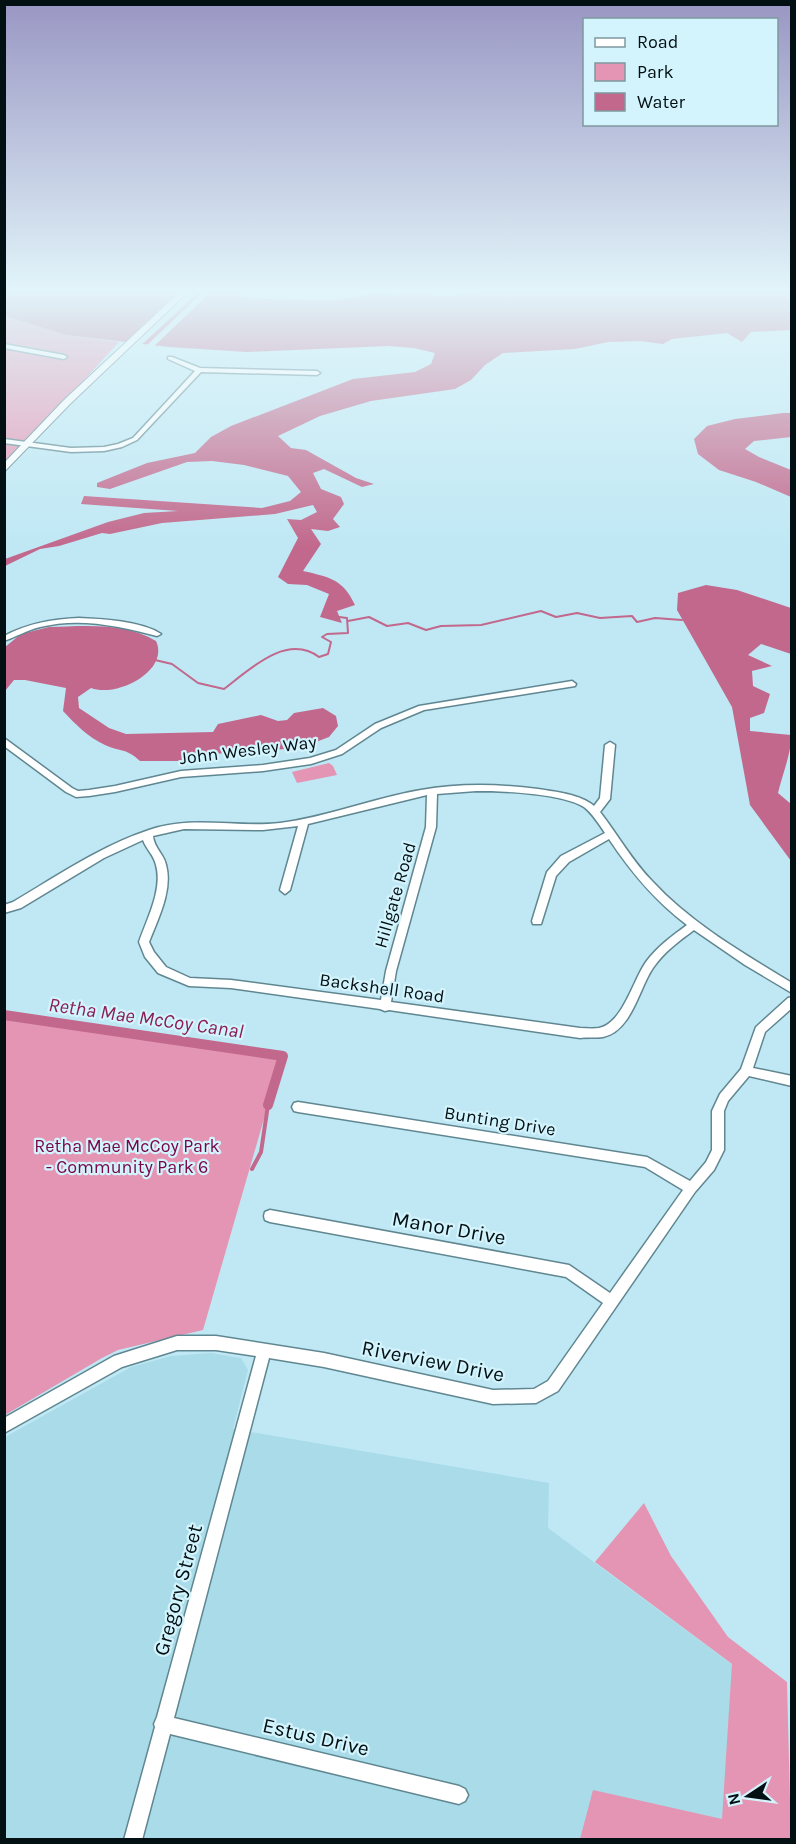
<svg xmlns="http://www.w3.org/2000/svg" width="796" height="1844" font-family="Karla,sans-serif">
<style>
.built{fill:#a9dbe8}
.green{fill:#e495b3}
.water{fill:#c2688c}
.pier{fill:#bfe8f4}
.lines{fill:none;stroke-linecap:round;stroke-linejoin:round}
.stream-far2{stroke:#c2688c;stroke-width:1.5}
.stream-far1{stroke:#c2688c;stroke-width:2}
.stream{stroke:#c2688c;stroke-width:4}
.canal{stroke:#c2688c;stroke-width:10}
.minor-casing{stroke:#608791;stroke-width:3}
.primary-casing{stroke:#608791;stroke-width:2}
.minor{fill:#fff;fill-rule:evenodd}
.primary{fill:#fff;fill-rule:evenodd}
.labels{text-anchor:middle;dominant-baseline:central;stroke-width:4.5;stroke-linejoin:round;paint-order:stroke}
.street-label{font-size:18px;fill:#020f13;stroke:#d3f4fd}
.park-label{font-size:18px;fill:#790446;stroke:#d3f4fd}
.water-label{font-size:20px;font-style:italic;fill:#8b1e54;stroke:#d3f4fd}
.near-street-label{font-size:21px;fill:#020f13;stroke:#d3f4fd}
</style>
<rect width="100%" height="100%" fill="#bfe8f4"/>
<!-- built -->
<path class="built" d="M211,1353L241,1358L248,1370L233,1429L549,1483L548,1528L780,1700L791,1839L5,1840V1437L131,1367L171,1356Z"/>
<!-- green -->
<g class="green">
<path d="M5,316L66,335L119,342L5,466Z"/>
<path d="M329,763L333,766L337,775L297,783L292,772Z"/>
<path d="M5,1011L283,1053L203,1330L118,1350L102,1358L5,1415Z"/>
<path d="M644,1503L671,1556L728,1637L787,1682L791,1839H580L593,1790L722,1819L732,1664L595,1562Z"/>
</g>
<!-- water -->
<g class="water">
<path d="M5,290H143L161,292L175,290H233L242,298L330,301L373,294L399,295L422,292L432,296H450L495,290H791V330L751,332L742,342L727,333L672,339L663,344L640,341L608,342L575,349L503,353L485,365L471,380L455,389L371,401L320,416L278,436L291,448L306,450L356,478L374,484L362,487L324,469L313,473L321,489L341,497L344,504L333,519L340,527L328,531L311,529L321,544L303,571C329,577 343,579 355,605L337,611L342,623L320,617L329,594L307,585L288,584L278,577L298,538L287,519L301,520L317,512L313,505L275,514L162,523L110,534L102,533L59,546L40,549L5,566V559L108,522L144,513L178,511L81,504L84,496L262,508L290,501L301,492L288,476L244,465L212,461L187,462L110,489L97,487V483L147,463L195,453L211,437L231,426L353,379L415,372L431,364L435,353L414,348L388,346L247,352L169,347L66,335L5,316Z"/>
<path d="M783,413H791V437L754,441L745,449L759,457L791,470V497L756,482L719,470L698,454L694,439L707,426L735,419Z"/>
<path d="M706,585L737,590L791,608V654L761,644L748,655L772,666L752,671L753,686L770,694L764,713L750,718V731L791,735C792,752 782,775 778,793L791,804V861L750,805L732,707L677,610L678,593Z"/>
<path d="M49,627C84,626 125,622 156,641C170,671 116,698 91,688L78,697L79,708L109,728L126,734L213,732L218,724L261,715L278,721L287,720L294,713L323,708L336,716L338,726L329,737L300,748L199,755L178,761H140C126,748 121,752 105,745C88,737 75,724 63,711L66,688L25,680H14L5,691V647L21,634Z"/>
</g>
<!-- pier -->
<g class="pier">
<path d="M192,290H201L139,347L132,346Z"/>
<path d="M205,290H213L151,349L144,348Z"/>
</g>
<g class="lines">
<!-- stream-far2 -->
<path class="stream-far2" d="M412,290L418,292"/>
<!-- stream-far1 -->
<g class="stream-far1">
<path d="M348,621L369,617L387,626L408,623L426,630L441,626L481,625L541,611L556,617L577,613L600,618L632,616L637,622L655,618L682,620"/>
<path d="M155,660L172,664L198,683L224,689C250,669 287,633 319,657L328,654L331,642L322,637L327,634L348,633L347,618L339,617"/>
</g>
<!-- stream -->
<path class="stream" d="M252,1169L261,1152L268,1105"/>
<!-- canal -->
<path class="canal" d="M4,1015L283,1056L268,1105"/>
<defs>
<g id="minor">
<path d="M4,344L64,355L67,357L64,359L4,348Z"/>
<path d="M168,357H172L200,368L317,371L320,373L317,375L201,372L137,440L122,447L104,451L71,452L4,443V439L71,448L104,447L118,444L133,438L195,371L168,359Z"/>
<path d="M79,618C103,619 141,621 161,634L157,636C119,626 79,617 40,627C27,630 16,637 4,641V636C29,623 53,619 79,618Z"/>
<path d="M572,681L576,684L575,686L424,710L381,728L342,754L311,764L263,771L181,777L115,792L89,796L76,797L66,792L4,746V738L72,788L78,791L89,790L115,786L181,771L263,765L310,758L336,750L375,724L419,706Z"/>
<path d="M610,742L615,745L610,799L600,812C618,835 632,861 653,882C692,924 743,953 792,983V993L745,965L694,930C679,941 664,952 653,968C639,988 632,1031 603,1037C596,1038 587,1037 580,1038L389,1010L385,1011L380,1009L231,988L189,986L158,973L145,957L139,942C147,919 163,889 156,865C154,855 146,849 143,840L104,858L21,908L4,913V905L13,902C57,876 101,846 149,830C192,815 236,828 280,823C328,817 373,798 421,790C460,783 499,784 538,789C556,792 580,794 594,806L600,798L605,745ZM476,791C502,791 562,793 584,807C592,813 599,824 605,833L561,856L547,872L532,921L533,924H541L556,876L569,862L609,839C631,872 655,901 687,925C672,936 657,947 646,962C633,980 623,1023 599,1028C593,1029 586,1028 580,1028L391,1002L396,971L436,827L437,794ZM427,795L426,827L386,971L381,1000L231,980L190,978L166,967L154,952L149,942C158,919 173,890 166,865C164,854 154,848 153,836L184,829L263,830L298,826L280,890L285,894L290,890L308,824Z"/>
<path d="M792,997V1008L765,1032L753,1068L792,1076V1086L749,1076L728,1101L724,1111V1150L714,1170L695,1192L558,1391L536,1403L493,1404L324,1367L269,1358L174,1718L459,1786L465,1789L468,1795L465,1801L459,1804L170,1734L142,1840H124L155,1727L154,1724L157,1717L256,1356L216,1350H177L122,1367L4,1433V1418L114,1356L177,1336H216L324,1353L493,1390L534,1389L548,1381L603,1303L566,1277L270,1222L265,1220L264,1216L265,1212L270,1210L569,1265L610,1293L683,1190L645,1167L298,1112L294,1111L292,1107L294,1103L298,1102L647,1157L690,1181L706,1162L712,1150V1111L720,1094L741,1069L756,1027L788,998Z"/>
</g>
<path id="primary" d="M182,290H190L70,404L4,472V463L64,400Z"/>
</defs>
<!-- minor casing -->
<use href="#minor" class="minor-casing"/>
<!-- primary casing -->
<use href="#primary" class="primary-casing"/>
<!-- minor -->
<use href="#minor" class="minor"/>
<!-- primary -->
<use href="#primary" class="primary"/>
</g>
<!-- sky -->
<linearGradient id="sky" x2="0" y2="1"><stop stop-color="#9996c3"/><stop offset="0.53" stop-color="#e2f5fa"/><stop offset="1" stop-color="#e2f5fa" stop-opacity="0"/></linearGradient>
<rect width="796" height="548" fill="url(#sky)"/>
<g class="labels">
<!-- street labels -->
<g class="street-label">
<text transform="translate(248 750) rotate(-7)">John Wesley Way</text>
<text transform="translate(395 895) rotate(-74)">Hillgate Road</text>
<text transform="translate(382 988) rotate(8)">Backshell Road</text>
<text transform="translate(500 1121) rotate(9)">Bunting Drive</text>
</g>
<!-- park labels -->
<g class="park-label">
<text x="127" y="1146">Retha Mae McCoy Park<tspan x="127" dy="21">- Community Park 6</tspan></text>
</g>
<!-- water labels -->
<g class="water-label">
<text transform="translate(146 1018) rotate(8)">Retha Mae McCoy Canal</text>
</g>
<!-- near-street labels -->
<g class="near-street-label">
<text transform="translate(449 1228) rotate(10)">Manor Drive</text>
<text transform="translate(433 1361) rotate(11)">Riverview Drive</text>
<text transform="translate(178 1590) rotate(-75)">Gregory Street</text>
<text transform="translate(316 1737) rotate(13)">Estus Drive</text>
</g>
</g>
<!-- border -->
<rect width="796" height="1844" fill="none" stroke="#020f13" stroke-width="12"/>
<!-- legend -->
<rect x="583" y="18" width="195" height="108" fill="#d3f4fd" stroke="#7f989f" stroke-width="1.5"/>
<rect x="595" y="38" width="30" height="9" fill="#ffffff" stroke="#7f989f" stroke-width="1.5"/>
<text x="637" y="48" font-size="18" fill="#020f13">Road</text>
<rect x="595" y="63" width="30" height="18" fill="#e495b3" stroke="#7f989f" stroke-width="1.5"/>
<text x="637" y="78" font-size="18" fill="#020f13">Park</text>
<rect x="595" y="93" width="30" height="18" fill="#c2688c" stroke="#7f989f" stroke-width="1.5"/>
<text x="637" y="108" font-size="18" fill="#020f13">Water</text>
<!-- north arrow -->
<g transform="translate(748 1796) rotate(257)" stroke="#d3f4fd" stroke-width="4.5" paint-order="stroke">
<path d="M0-4.5L10 22L0 15L-10 22Z" fill="#020f13"/>
<text y="-9" font-size="16" font-weight="bold" text-anchor="middle" fill="#020f13">N</text>
</g>
</svg>
